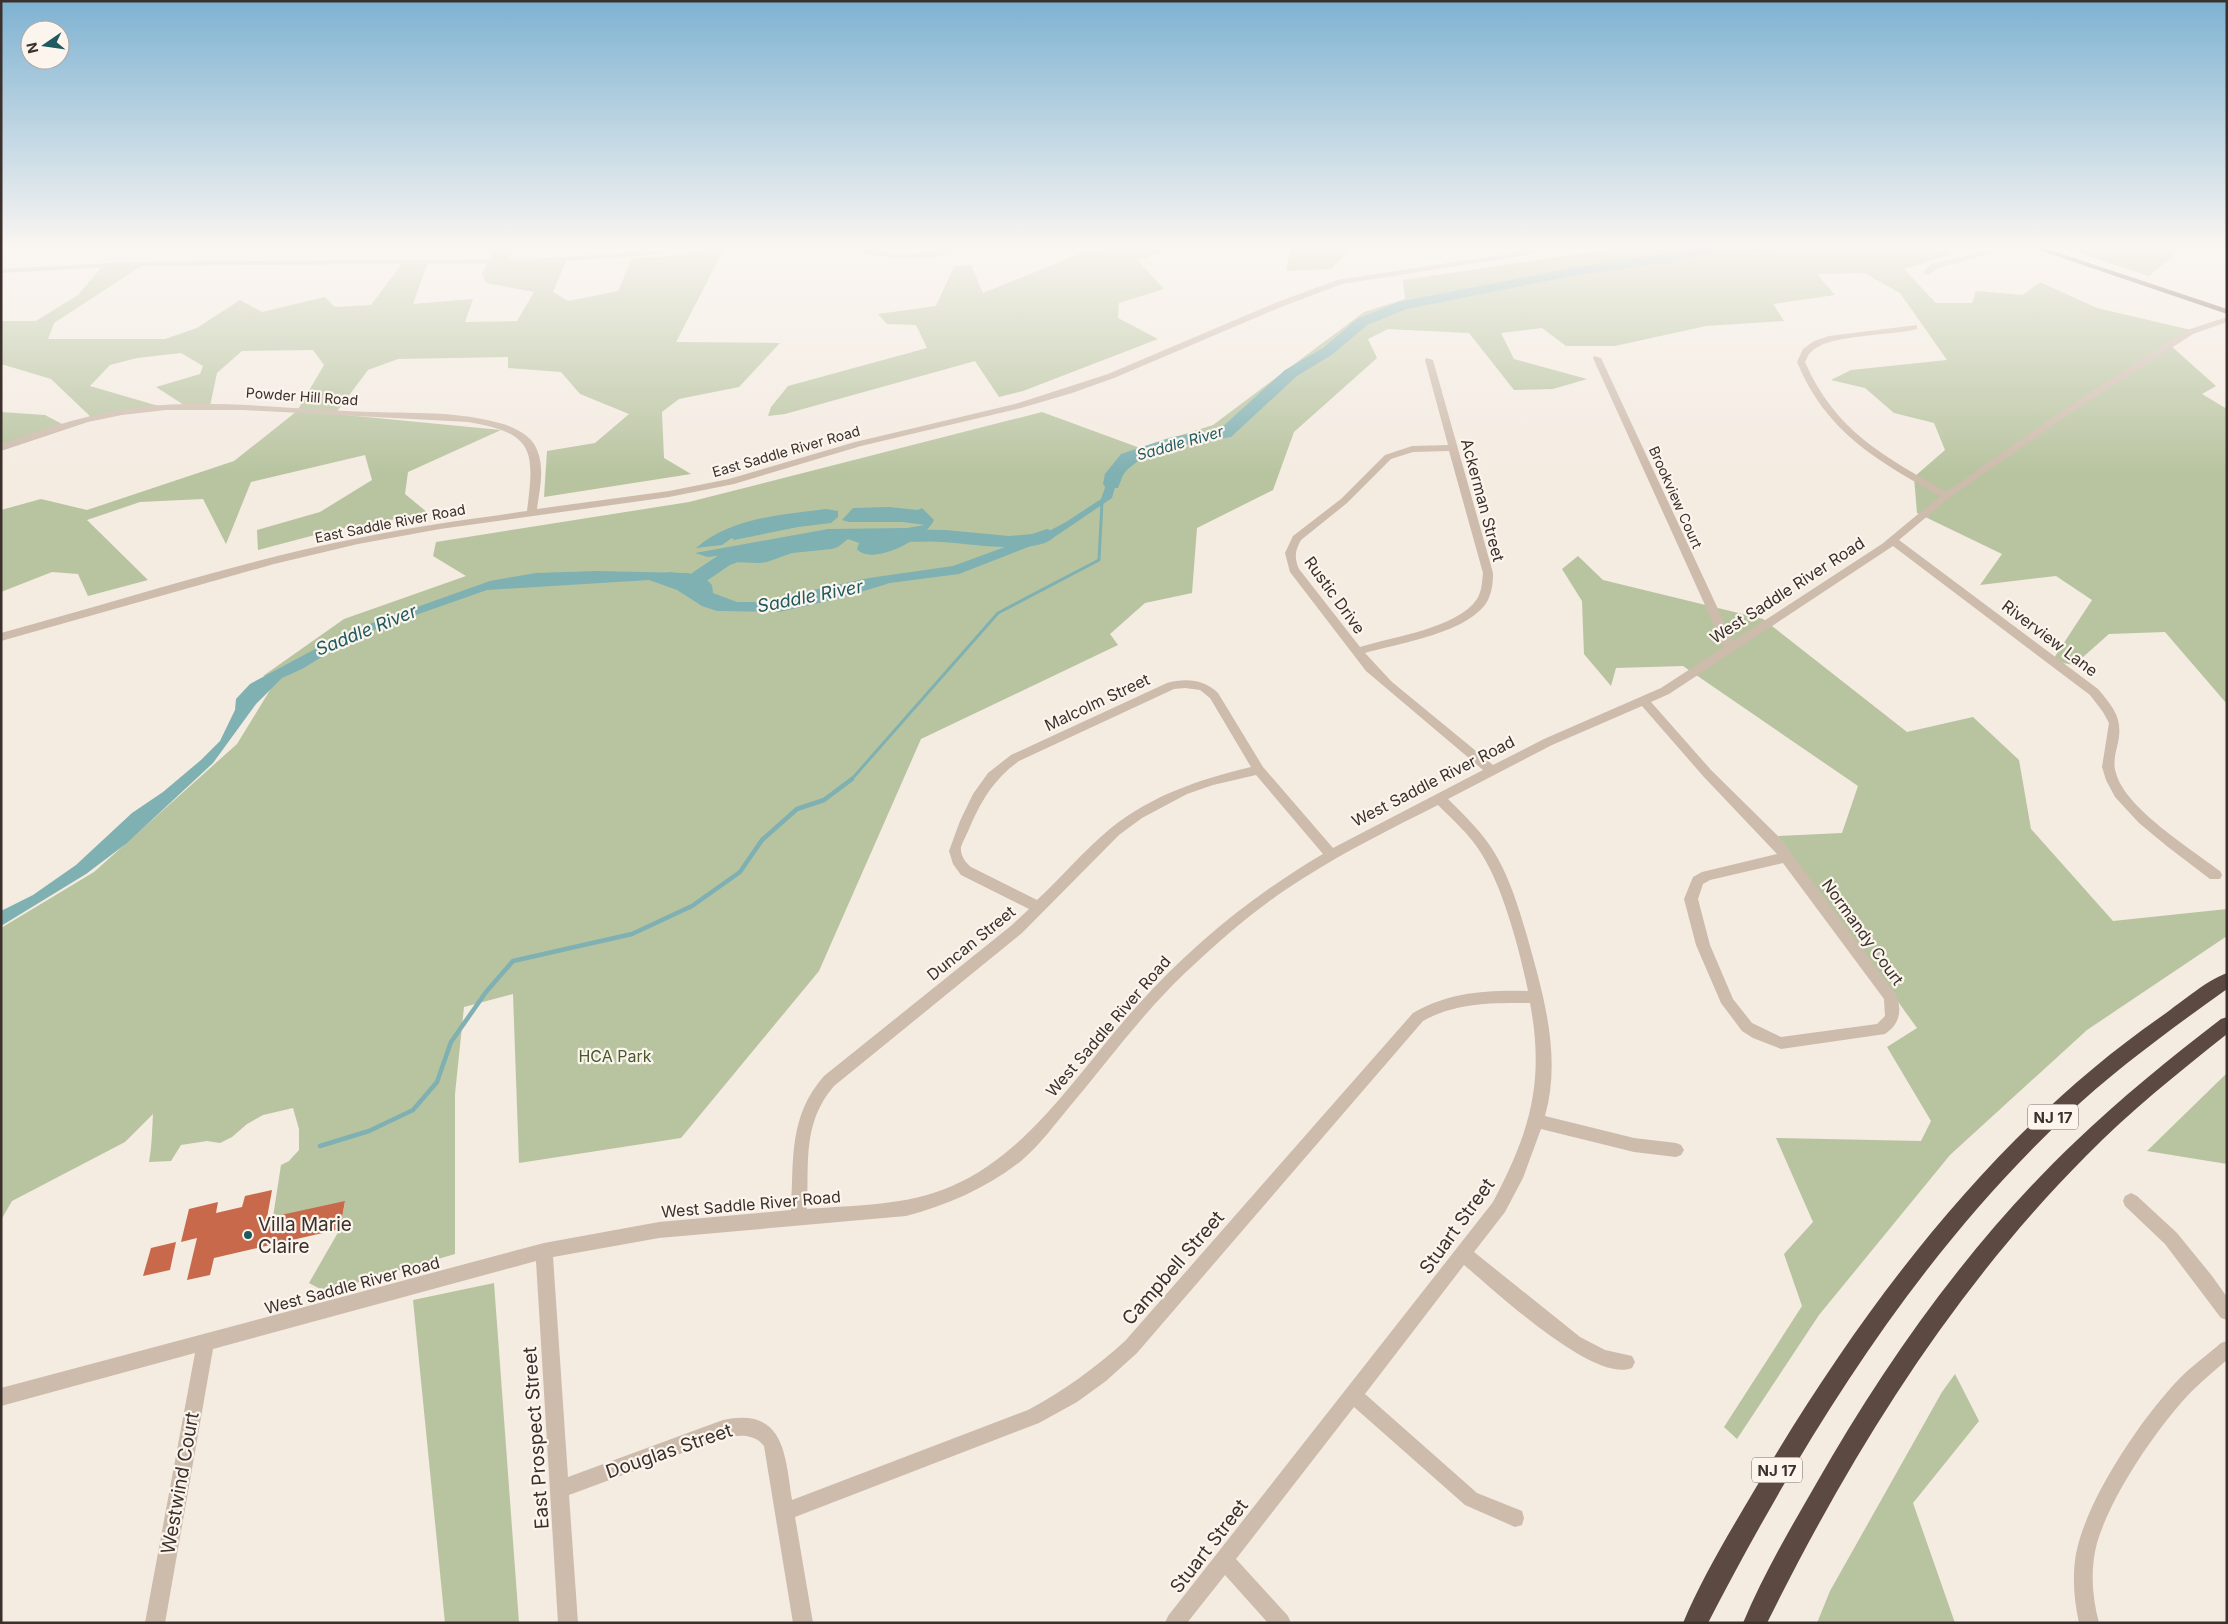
<svg xmlns="http://www.w3.org/2000/svg" width="2228" height="1624" font-family="Inter,sans-serif">
<style>
.green{fill:#b8c4a0}
.water{fill:#7fb0b2}
.lines{fill:none;stroke-linecap:round;stroke-linejoin:round}
.stream-far1{stroke:#7fb0b2;stroke-width:3}
.stream{stroke:#7fb0b2;stroke-width:4.5}
.river{fill:#7fb0b2;fill-rule:evenodd}
.building{fill:#c8694b}
.minor{fill:#cdbbac;fill-rule:evenodd}
.major{fill:#7d675c;fill-rule:evenodd}
.highway{fill:#5c4a42;fill-rule:evenodd}
.poi-dot{fill:#1f5a5e;stroke:#fbf5ee;stroke-width:2}
.labels{text-anchor:middle;dominant-baseline:central;stroke-width:4.5;stroke-linejoin:round;paint-order:stroke}
.far-street-label{font-size:14px;fill:#3b302b;stroke:#fbf5ee}
.far-water-label{font-size:15px;font-style:italic;fill:#1f5a5e;stroke:#fbf5ee}
.shield{fill:#fbf5ee;stroke:#756b66;stroke-width:1}
.shield-label{font-size:15px;font-weight:bold;fill:#3b302b}
.street-label{font-size:16px;fill:#3b302b;stroke:#fbf5ee}
.park-label{font-size:16px;fill:#4a5a2e;stroke:#fbf5ee}
.water-label{font-size:18px;font-style:italic;fill:#1f5a5e;stroke:#fbf5ee}
.near-poi-label{font-size:19px;fill:#3b302b;stroke:#fbf5ee;text-anchor:start}
.near-street-label{font-size:19px;fill:#3b302b;stroke:#fbf5ee}
</style>
<rect width="100%" height="100%" fill="#f4ebe1"/>
<!-- green -->
<g class="green">
<path d="M495,247H513L509,263L566,261L553,292L568,301L618,291L632,259L687,254L708,247H725L676,342L780,343L739,387L679,399L662,412L664,458L691,474L544,497L547,451L595,443L629,414L580,394L561,372L508,368V357L398,359L368,370L335,414L501,430L408,472L405,494L428,513L330,531L258,550L257,530L320,512L372,480L365,455L251,482L226,544L203,499L140,502L87,520L148,580L88,596L78,574L52,572L1,592V510L41,499L87,510L234,461L297,411L324,365L313,350L242,351L217,373L210,406L184,405L156,387L200,374L203,366L181,353L137,358L110,365L90,386L162,407L92,418L51,379L1,364V321H36L78,295L104,264L146,263L54,323L48,339H165L197,328L240,300L262,312L325,297L335,307L371,305L403,262H428L413,304L473,299L465,322L517,321L534,292L486,283L482,274Z"/>
<path d="M1131,247H1183L1137,260L1164,289L1119,303L1118,318L1158,339L1023,391L999,397L975,361L785,414L768,416L771,407L788,386L927,348L916,325L887,324L878,314L936,306L954,266L971,265L983,293L1087,251Z"/>
<path d="M1291,247H1351L1331,269L1286,271Z"/>
<path d="M1626,247H1932L1953,254L1904,269L1936,303H1972L1976,291L2023,295L2040,282L2097,308L2191,330L2170,345L2216,386L2202,394L2227,409V704L2165,632L2109,634L2074,665L2052,661L2092,600L2056,576L1980,585L2002,554L1917,513L1914,477L1945,450L1934,423L1894,413L1865,388L1831,380L1851,370L1947,360L1900,293L1864,273L1817,274L1835,295L1773,304L1784,321L1706,326L1615,346H1566L1542,328L1501,333L1514,359L1587,379L1553,389L1514,390L1469,333L1388,329L1368,339L1377,358L1294,432L1273,490L1197,528L1192,593L1145,603L1110,634L1118,645L921,739L819,971L681,1138L519,1163L513,994L464,1007L455,1094V1254L326,1292L309,1283L340,1229L345,1202L273,1217L281,1165L289,1161L299,1150V1129L293,1108L263,1115L247,1124L232,1137L220,1143L207,1141L181,1145L171,1161L149,1162C152,1146 152,1130 153,1114L125,1142L12,1201L1,1220V928L94,872L237,744L278,677L263,676L344,619L466,576L433,556L436,542L689,502L1042,412L1140,448L1213,425L1364,312L1405,299L1403,280Z"/>
<path d="M2060,247H2183L2149,276Z"/>
<path d="M1,412L45,415L64,425L1,445Z"/>
<path d="M1578,556L1603,580L1763,619L1907,732L1973,717L2019,760L2031,829L2113,921L2227,909V936L2087,1030L1950,1155L1819,1315L1737,1439L1724,1427L1802,1306L1784,1254L1813,1222L1776,1138L1921,1141L1931,1121L1887,1047L1917,1028L1778,836L1842,833L1858,786L1683,666L1616,668L1611,686L1584,654L1582,601L1562,569Z"/>
<path d="M2227,1073V1164L2147,1151Z"/>
<path d="M494,1283L519,1623H445L413,1300Z"/>
<path d="M1955,1374L1979,1421L1913,1503L1955,1623H1817L1830,1591L1942,1392Z"/>
</g>
<!-- water -->
<g class="water">
<path d="M1124,458L1138,461L1118,477L1112,498L1056,536L959,574L890,583L841,598L779,612L717,611L702,606L677,590L649,580L487,590L356,636L302,669L282,678L256,704L213,763L127,843L86,874L1,926V911L33,895L76,865L132,813L163,792L201,760L220,741L235,710L236,699L250,684L347,632L490,581L536,573L596,571L688,573L707,580L712,585L713,593L737,602H757L869,578L953,566L1049,531L1066,522L1101,499L1113,465Z"/>
<path d="M889,507L918,510L922,508L934,520C927,538 871,567 857,549L859,543L848,539L838,547L832,549L792,553L767,562L759,563L733,562L716,556L708,557L695,553L828,529L907,528L925,525L903,522H849L842,520L853,508Z"/>
<path d="M826,509L838,511V517L831,523L798,527L734,540L732,538L722,545L696,548C732,517 781,515 826,509Z"/>
</g>
<g class="lines">
<!-- stream-far1 -->
<path class="stream-far1" d="M851,780L998,613L1099,560L1102,502"/>
<!-- stream -->
<path class="stream" d="M320,1146L369,1131L413,1110L437,1082L451,1042L486,992L513,961L632,934L692,906L740,872L762,840L797,809L824,800L852,779"/>
<!-- river -->
<g class="river">
<path d="M1775,247L1768,251L1695,256L1676,261L1572,276L1407,309L1367,325L1333,354L1297,376L1231,437L1181,446L1133,462L1123,475L1118,488H1106L1103,484L1105,474L1121,454L1172,437L1220,429L1285,370L1323,348L1357,319L1398,302L1572,268L1675,253L1694,248Z"/>
<path d="M891,529L945,530L1009,536L1032,534L1047,529L1053,531L1056,535C1041,557 967,543 943,542C924,540 903,544 885,539L882,535L885,531Z"/>
<path d="M752,544L759,546L761,550L759,554L730,565L699,586L692,588L663,582L661,578L663,574L670,572L689,575L716,557Z"/>
</g>
</g>
<!-- building -->
<g class="building">
<path d="M272,1190L267,1218L345,1201L340,1229L214,1258L210,1275L187,1280L197,1238L181,1242L189,1209L218,1202L216,1213L242,1207L245,1196Z"/>
<path d="M176,1242L170,1270L143,1276L151,1248Z"/>
</g>
<g class="lines">
<!-- minor -->
<g class="minor">
<path d="M673,247H685L664,254L534,263L128,266L1,273V269L128,262L534,259L663,250Z"/>
<path d="M852,247C867,246 882,254 898,254C922,255 947,246 971,247C951,261 872,263 852,247Z"/>
<path d="M1552,247H1570L1566,249L1342,284L1281,307L1114,378L1072,393L1021,408L861,446L734,484L669,497L440,529L358,544L274,564L1,641V633C119,601 240,561 359,538C415,526 471,519 527,511C535,450 534,433 468,422L244,410H166L122,415L88,422L1,451V445C46,427 92,413 140,407C209,399 278,408 347,411C394,414 441,410 487,420C502,423 520,428 531,440C547,459 540,487 537,509L669,491L729,479L855,442L1015,404L1108,374L1275,303L1337,280Z"/>
<path d="M2004,247H2017L1937,268L1929,275L1922,273L1931,264Z"/>
<path d="M2227,317V322L2193,334L2068,415L1949,498L1899,540L2098,689C2115,709 2124,720 2117,747C2115,755 2113,764 2116,773C2125,808 2191,849 2220,871L2222,875L2220,879H2210L2168,847L2139,823L2115,797L2106,780L2102,767L2109,723L2103,712L2090,695L1893,546L1669,694L1651,702L1711,770L1779,837L1895,993C1903,1009 1900,1024 1885,1034L1781,1049L1753,1038L1742,1031L1721,1003L1696,945L1684,899L1693,877L1702,872L1777,854L1703,776L1642,706L1552,745L1448,799C1466,817 1485,835 1497,857C1511,882 1519,909 1527,936C1543,993 1562,1056 1545,1116L1634,1138L1676,1143L1681,1145L1684,1150L1681,1155L1676,1157L1634,1152L1541,1129L1523,1178L1505,1212L1474,1252L1580,1337L1605,1350L1632,1356L1635,1362L1632,1368C1594,1384 1494,1290 1464,1265L1365,1394L1477,1493L1522,1511L1524,1518L1522,1525L1515,1527L1465,1505L1354,1407L1236,1559L1288,1616L1291,1623H1268L1225,1575L1187,1623H1165L1168,1616L1493,1202C1530,1132 1545,1082 1530,1003C1492,1003 1457,1002 1423,1021L1137,1353L1106,1381L1077,1402L1039,1423L795,1517L813,1623H793L764,1446C754,1433 738,1435 723,1438L569,1495L578,1623H558L536,1261L213,1349L165,1623H145L195,1353L1,1406V1388L544,1243L659,1222L791,1210C794,1160 788,1117 824,1076L1012,925L1029,909L961,875L953,864L949,851L960,821L973,794L988,773L1011,755L1167,683C1185,678 1204,679 1218,693L1263,767L1333,848L1483,770L1366,671L1290,572L1285,553L1293,536L1341,499L1385,455L1412,446L1448,445L1425,360L1426,358L1433,360L1493,573C1493,583 1492,591 1488,600C1470,633 1399,643 1365,653L1392,682L1493,765L1544,739L1661,688L1724,647L1593,358L1594,356L1601,358L1733,641L1882,544L1940,496C1876,460 1826,432 1797,362L1803,349L1814,341L1829,336L1917,325V329C1891,336 1827,334 1811,352C1808,354 1807,359 1805,362C1835,431 1884,456 1946,492L2062,411L2187,330ZM1449,451L1483,573C1482,582 1482,591 1477,599C1458,628 1392,637 1360,647L1299,569C1294,558 1295,550 1301,540L1347,503L1391,459L1413,452ZM1185,688L1200,690L1210,698L1251,767C1201,779 1152,795 1111,828C1085,849 1062,877 1037,900L971,867C965,862 960,855 961,847C963,841 967,834 969,829C981,801 994,779 1019,761L1174,689ZM1256,775L1323,854C1253,895 1191,946 1137,1006C1080,1069 1032,1151 952,1186C907,1206 856,1205 807,1209C809,1163 802,1123 834,1086L1022,933L1119,835L1142,818L1187,794L1213,785ZM1438,805C1453,820 1470,835 1481,853C1503,887 1520,951 1528,991C1486,990 1450,992 1413,1013L1125,1341C1094,1369 1065,1390 1028,1410L792,1500C785,1455 785,1407 723,1420L568,1477L553,1257L659,1238L906,1216C948,1205 987,1188 1021,1161C1040,1145 1055,1124 1071,1105C1108,1061 1143,1013 1185,973C1221,939 1260,905 1302,879C1346,851 1392,828 1438,805ZM1783,863L1884,999L1885,1016L1877,1024L1781,1037L1752,1023L1733,999L1710,945L1698,899L1703,884L1710,880Z"/>
<path d="M2131,1193L2137,1196L2177,1233L2212,1276L2227,1297V1320L2221,1318L2165,1244L2125,1206L2123,1201L2125,1196Z"/>
<path d="M2227,1341V1360C2215,1370 2203,1380 2192,1391C2158,1426 2111,1495 2097,1543C2090,1569 2092,1597 2099,1623H2079C2074,1600 2072,1577 2076,1554C2086,1500 2142,1417 2180,1378C2193,1365 2207,1355 2221,1343Z"/>
</g>
<!-- major -->
<path class="major" d="M2030,247H2041L2227,309V314Z"/>
<!-- highway -->
<g class="highway">
<path d="M2227,973V989C2171,1029 2116,1069 2067,1115C1914,1259 1804,1438 1708,1623H1683C1704,1573 1734,1525 1761,1479C1864,1305 1992,1135 2159,1018C2178,1005 2205,981 2227,973Z"/>
<path d="M2227,1017V1034C2178,1073 2130,1111 2086,1156C1952,1291 1852,1452 1767,1623H1743C1763,1575 1790,1529 1816,1484C1886,1361 1971,1241 2075,1142C2121,1098 2170,1058 2221,1019Z"/>
</g>
</g>
<!-- sky -->
<linearGradient id="sky" x2="0" y2="1"><stop stop-color="#7eb2d2"/><stop offset="0.52" stop-color="#faf6f2"/><stop offset="1" stop-color="#faf6f2" stop-opacity="0"/></linearGradient>
<rect width="2228" height="474" fill="url(#sky)"/>
<!-- markers -->
<circle class="poi-dot" cx="248" cy="1235" r="5"/>
<g class="labels">
<!-- far-street labels -->
<g class="far-street-label">
<text transform="translate(302 396) rotate(4)">Powder Hill Road</text>
<text transform="translate(786 451) rotate(-16)">East Saddle River Road</text>
<text transform="translate(1676 497) rotate(66)">Brookview Court</text>
<text transform="translate(390 523) rotate(-11)">East Saddle River Road</text>
</g>
<!-- far-water labels -->
<g class="far-water-label">
<text transform="translate(1180 443) rotate(-16)">Saddle River</text>
</g>
<!-- shield labels -->
<g class="shield">
<rect x="2028" y="1104.5" width="50" height="25" rx="4"/>
<rect x="1752" y="1457.5" width="50" height="25" rx="4"/>
</g>
<g class="shield-label">
<text x="2053" y="1117">NJ 17</text>
<text x="1777" y="1470">NJ 17</text>
</g>
<!-- street labels -->
<g class="street-label">
<text transform="translate(1483 500) rotate(75)">Ackerman Street</text>
<text transform="translate(1787 590) rotate(-33)">West Saddle River Road</text>
<text transform="translate(1335 595) rotate(54)">Rustic Drive</text>
<text transform="translate(2050 638) rotate(37)">Riverview Lane</text>
<text transform="translate(1097 702) rotate(-25)">Malcolm Street</text>
<text transform="translate(1433 781) rotate(-27)">West Saddle River Road</text>
<text transform="translate(1863 932) rotate(54)">Normandy Court</text>
<text transform="translate(971 943) rotate(-39)">Duncan Street</text>
<text transform="translate(1108 1026) rotate(-49)">West Saddle River Road</text>
<text transform="translate(751 1204) rotate(-5)">West Saddle River Road</text>
<text transform="translate(352 1285) rotate(-15)">West Saddle River Road</text>
</g>
<!-- park labels -->
<g class="park-label">
<text x="615" y="1056">HCA Park</text>
</g>
<!-- water labels -->
<g class="water-label">
<text transform="translate(810 596) rotate(-11)">Saddle River</text>
<text transform="translate(366 630) rotate(-22)">Saddle River</text>
</g>
<!-- near-poi labels -->
<g class="near-poi-label">
<text x="258" y="1224">Villa Marie<tspan x="258" dy="22">Claire</tspan></text>
</g>
<!-- near-street labels -->
<g class="near-street-label">
<text transform="translate(1457 1226) rotate(-54)">Stuart Street</text>
<text transform="translate(1173 1268) rotate(-49)">Campbell Street</text>
<text transform="translate(536 1438) rotate(-94)">East Prospect Street</text>
<text transform="translate(669 1451) rotate(-19)">Douglas Street</text>
<text transform="translate(180 1483) rotate(-80)">Westwind Court</text>
<text transform="translate(1209 1546) rotate(-52)">Stuart Street</text>
</g>
</g>
<!-- border -->
<rect width="2228" height="1624" fill="none" stroke="#3b302b" stroke-width="5"/>
<!-- north arrow -->
<g transform="translate(45 45) rotate(257)"><circle r="24" fill="#fbf5ee" stroke="#aea6a0"/>
<path d="M0-4L9 19L0 12L-9 19Z" fill="#1f5a5e"/>
<text y="-8" font-size="14" font-weight="bold" text-anchor="middle" fill="#3b302b">N</text>
</g>
</svg>
